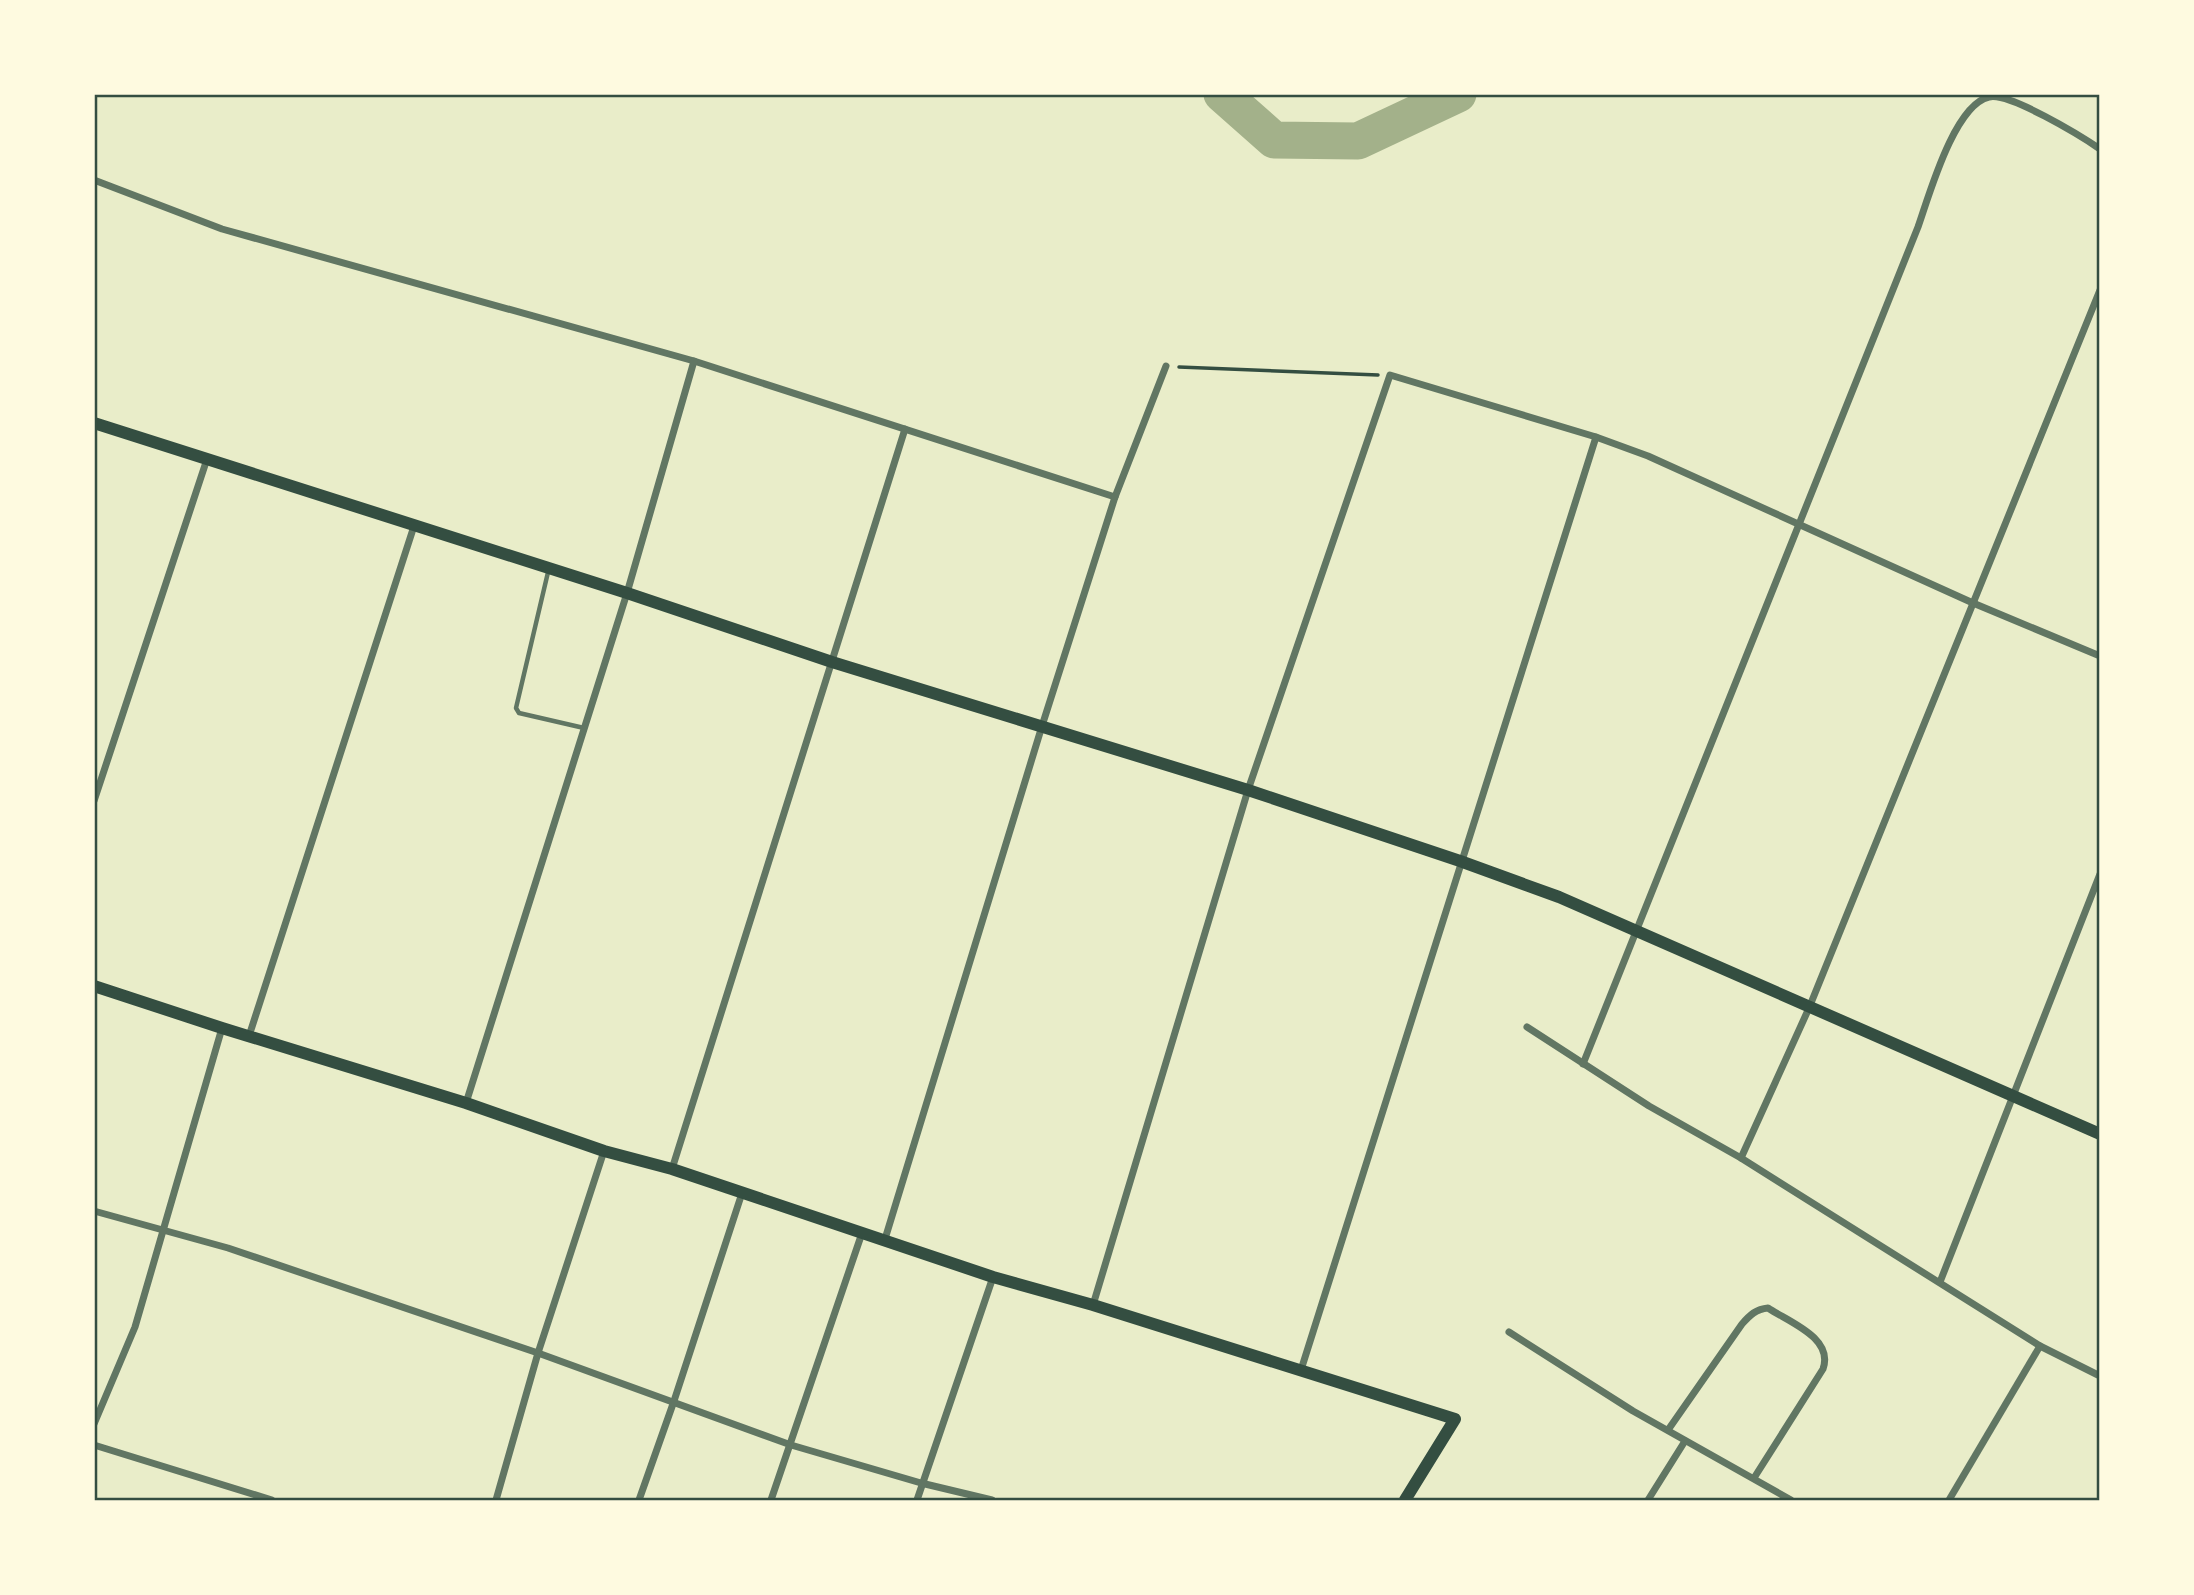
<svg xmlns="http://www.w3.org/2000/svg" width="2194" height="1595" font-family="Bitter,serif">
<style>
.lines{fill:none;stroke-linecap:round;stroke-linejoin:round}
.river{stroke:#a3b18a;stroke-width:37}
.path{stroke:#344e41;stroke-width:3.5}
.service{stroke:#617663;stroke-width:4.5}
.minor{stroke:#617663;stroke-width:7}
.secondary{stroke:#344e41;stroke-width:12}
.neatline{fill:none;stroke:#344e41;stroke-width:2.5}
</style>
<rect width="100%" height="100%" fill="#e9edc9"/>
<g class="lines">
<!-- river -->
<path class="river" d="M1222,94L1274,140L1358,141L1458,94"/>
<!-- path -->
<path class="path" d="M1179,367L1378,375"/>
<!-- service -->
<path class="service" d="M549,568L516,708L519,713L584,728"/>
<!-- minor -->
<g class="minor">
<path d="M94,180L222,229L694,361L1115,497"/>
<path d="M94,801L207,459"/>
<path d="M1527,1027L1649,1106L1741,1158L2040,1346L2100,1376"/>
<path d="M249,1036L414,526"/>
<path d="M1583,1064L1918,227C1929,196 1954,105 1989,97C2009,92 2081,136 2100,149"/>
<path d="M466,1103L627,593L694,361"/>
<path d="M1741,1158L1809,1008L2100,290"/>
<path d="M672,1169L905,429"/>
<path d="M94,1211L228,1248L538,1353L791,1445L921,1483L992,1500"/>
<path d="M885,1239L1042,726L1115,497L1166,366"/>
<path d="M1940,1282L2100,874"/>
<path d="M1093,1305L1248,790L1390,375L1596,437L1648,456L1973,603L2100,656"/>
<path d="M1509,1332L1633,1411L1791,1500"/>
<path d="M1301,1370L1596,437"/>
<path d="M94,1424L135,1327L222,1028"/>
<path d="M1668,1430L1742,1324C1750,1315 1756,1309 1768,1308C1789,1322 1834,1338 1823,1369L1754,1478"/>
<path d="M94,1445L272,1500"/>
<path d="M496,1500L538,1353L604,1151"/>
<path d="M639,1500L674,1401L742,1193"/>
<path d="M771,1500L862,1233"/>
<path d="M917,1500L993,1277"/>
<path d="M1648,1500L1685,1441"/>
<path d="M1949,1500L2040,1346"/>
</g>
<!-- secondary -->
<g class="secondary">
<path d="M94,423L627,593L832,662L1248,790L1460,861L1559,897L2100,1134"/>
<path d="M94,986L222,1028L466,1103L604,1151L672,1169L993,1277L1093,1305L1455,1419L1405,1500"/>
</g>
</g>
<!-- border -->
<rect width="2194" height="1595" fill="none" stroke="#fefae0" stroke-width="192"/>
<rect x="96" y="96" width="2002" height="1403" class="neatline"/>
</svg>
